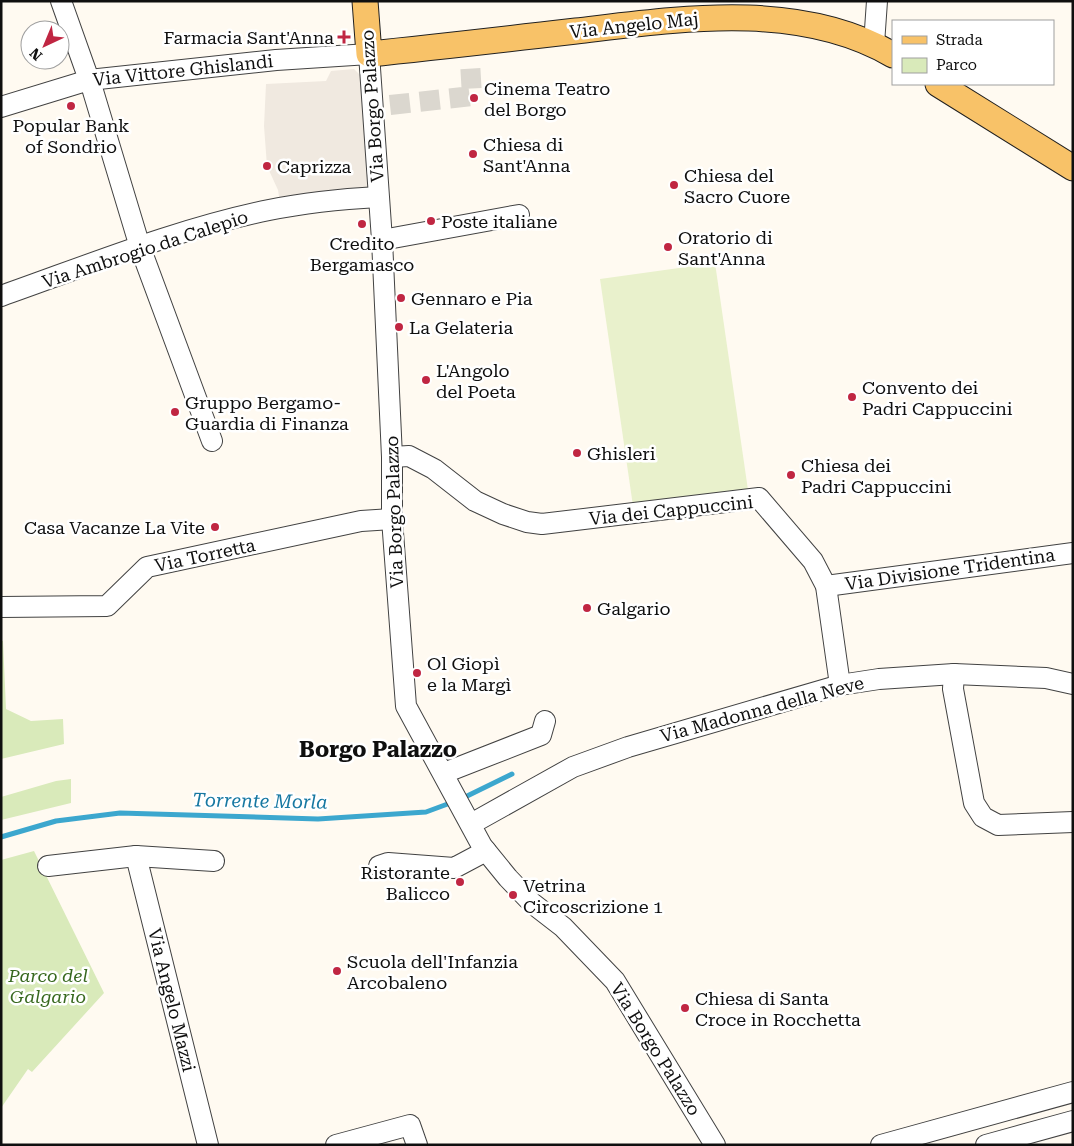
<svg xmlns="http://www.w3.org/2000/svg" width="1074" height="1146" font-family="'Roboto Serif',serif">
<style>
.green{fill:#d9eaba}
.pitch{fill:#e9f1cc}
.plaza{fill:#f0e9e0}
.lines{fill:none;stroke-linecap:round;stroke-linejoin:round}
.stream{stroke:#3ca7ce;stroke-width:5}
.minor-tunnel{stroke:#dbd7cf;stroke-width:20;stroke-dasharray:20 10;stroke-linecap:butt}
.minor-casing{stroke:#424242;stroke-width:22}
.major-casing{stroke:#202020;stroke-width:27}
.minor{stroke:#fff;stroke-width:20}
.major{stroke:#f8c268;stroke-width:25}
.poi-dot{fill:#c02642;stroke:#fff;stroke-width:2}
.labels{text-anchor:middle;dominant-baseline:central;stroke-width:5;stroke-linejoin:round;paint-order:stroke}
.street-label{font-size:18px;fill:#0f0f0f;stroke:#fff}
.poi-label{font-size:18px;fill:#0f0f0f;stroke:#fff;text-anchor:start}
.park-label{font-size:18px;font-style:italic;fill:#37681e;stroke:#fff}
.water-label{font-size:19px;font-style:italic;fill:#1778a2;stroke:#fff}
.district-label{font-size:22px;font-weight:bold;fill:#0f0f0f;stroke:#fff}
</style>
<rect width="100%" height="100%" fill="#fffaf1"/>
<!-- green -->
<g class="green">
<path d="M1,641H3L6,709L31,721L63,719L64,744L1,759Z"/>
<path d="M71,779V803L1,820V797L56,781Z"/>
<path d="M34,851L104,993L32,1072L28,1069L1,1108V860Z"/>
</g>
<!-- pitch -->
<path class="pitch" d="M715,263L748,490L633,506L600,279Z"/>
<!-- plaza -->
<path class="plaza" d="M354,69L362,77L370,193L280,203L278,190L267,166L264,126L266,84L326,81L331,71Z"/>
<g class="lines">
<!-- stream -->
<g class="stream">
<path d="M461,799L512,774"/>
<path d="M1,837L56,821L120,813L318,819L426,812L453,802"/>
</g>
<!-- minor-tunnel -->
<path class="minor-tunnel" d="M390,105L472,96L470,62"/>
<defs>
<g id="minor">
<path d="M61,1L93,91L140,247L212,441"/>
<path d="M874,44L877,1"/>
<path d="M1,107L89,80L276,60L369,54L382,240L392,457V519L406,706L482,846L508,878L532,903L563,927L615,981L715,1145"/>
<path d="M382,240L519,215"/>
<path d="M1,296C89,265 177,229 269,210C304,203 342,199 378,197"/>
<path d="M392,457L409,456L434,469L475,501L503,514L527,522L542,524L759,498L813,561L826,586L840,685"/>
<path d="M826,586L1073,553"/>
<path d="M1,607L107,606L147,567L361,521L392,519"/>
<path d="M954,674L953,689L974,803L983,817L998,825L1073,822"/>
<path d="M444,773L541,735L545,721"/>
<path d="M471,824L573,767L628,747L840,685L879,679L954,674L1046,678L1073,684"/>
<path d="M136,856L208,1145"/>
<path d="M48,866L136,856L214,861"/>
<path d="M379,866L388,863L454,868L486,851"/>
<path d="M336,1145L410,1125L417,1145"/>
<path d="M881,1145L1073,1092"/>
<path d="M986,1145L1073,1121"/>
</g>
<g id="major">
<path d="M365,1L369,54C438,47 507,39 576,31C679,19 799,0 893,55"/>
<path d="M938,84L1073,168"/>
</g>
</defs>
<!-- minor casing -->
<use href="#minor" class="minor-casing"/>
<!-- major casing -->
<use href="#major" class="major-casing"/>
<!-- minor -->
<use href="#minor" class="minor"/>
<!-- major -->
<use href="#major" class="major"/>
</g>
<!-- markers -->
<g class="poi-dot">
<path d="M341.5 29.5h5v5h5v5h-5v5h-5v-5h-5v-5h5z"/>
<circle cx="474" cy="98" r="5"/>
<circle cx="71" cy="106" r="5"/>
<circle cx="473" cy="154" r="5"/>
<circle cx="267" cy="166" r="5"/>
<circle cx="674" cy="185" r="5"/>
<circle cx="431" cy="221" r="5"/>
<circle cx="362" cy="224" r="5"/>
<circle cx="668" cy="247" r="5"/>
<circle cx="401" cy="298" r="5"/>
<circle cx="399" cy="327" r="5"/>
<circle cx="426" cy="380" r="5"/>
<circle cx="852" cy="397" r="5"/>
<circle cx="175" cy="412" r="5"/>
<circle cx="577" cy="453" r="5"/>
<circle cx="791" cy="475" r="5"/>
<circle cx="215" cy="527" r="5"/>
<circle cx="587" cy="608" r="5"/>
<circle cx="417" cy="673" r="5"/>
<circle cx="460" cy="882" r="5"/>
<circle cx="513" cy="895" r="5"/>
<circle cx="337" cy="971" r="5"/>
<circle cx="685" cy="1008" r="5"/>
</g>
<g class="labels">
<!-- street labels -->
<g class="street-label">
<text transform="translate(634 25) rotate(-6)">Via Angelo Maj</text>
<text transform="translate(183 70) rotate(-6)">Via Vittore Ghislandi</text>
<text transform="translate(372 106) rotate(-94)">Via Borgo Palazzo</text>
<text transform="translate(145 249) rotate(-18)">Via Ambrogio da Calepio</text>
<text transform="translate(671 510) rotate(-6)">Via dei Cappuccini</text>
<text transform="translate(394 512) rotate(-92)">Via Borgo Palazzo</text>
<text transform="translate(205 555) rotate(-12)">Via Torretta</text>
<text transform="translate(950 569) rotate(-8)">Via Divisione Tridentina</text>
<text transform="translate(762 709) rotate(-15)">Via Madonna della Neve</text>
<text transform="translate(172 1000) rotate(76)">Via Angelo Mazzi</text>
<text transform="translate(656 1049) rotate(58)">Via Borgo Palazzo</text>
</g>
<!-- poi labels -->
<g class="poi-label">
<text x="334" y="37" text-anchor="end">Farmacia Sant'Anna</text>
<text x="484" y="88">Cinema Teatro<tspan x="484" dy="21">del Borgo</tspan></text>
<text x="71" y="125" text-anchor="middle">Popular Bank<tspan x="71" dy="21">of Sondrio</tspan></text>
<text x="483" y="144">Chiesa di<tspan x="483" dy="21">Sant'Anna</tspan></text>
<text x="277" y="166">Caprizza</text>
<text x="684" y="175">Chiesa del<tspan x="684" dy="21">Sacro Cuore</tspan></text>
<text x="441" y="221">Poste italiane</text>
<text x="678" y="237">Oratorio di<tspan x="678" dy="21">Sant'Anna</tspan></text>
<text x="362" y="243" text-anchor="middle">Credito<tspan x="362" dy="21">Bergamasco</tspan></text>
<text x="411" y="298">Gennaro e Pia</text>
<text x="409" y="327">La Gelateria</text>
<text x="436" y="370">L'Angolo<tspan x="436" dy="21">del Poeta</tspan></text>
<text x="862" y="387">Convento dei<tspan x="862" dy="21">Padri Cappuccini</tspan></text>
<text x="185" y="402">Gruppo Bergamo-<tspan x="185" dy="21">Guardia di Finanza</tspan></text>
<text x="587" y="453">Ghisleri</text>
<text x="801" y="465">Chiesa dei<tspan x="801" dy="21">Padri Cappuccini</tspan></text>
<text x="205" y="527" text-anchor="end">Casa Vacanze La Vite</text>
<text x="597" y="608">Galgario</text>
<text x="427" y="663">Ol Giopì<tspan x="427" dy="21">e la Margì</tspan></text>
<text x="450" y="872" text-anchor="end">Ristorante<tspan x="450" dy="21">Balicco</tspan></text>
<text x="523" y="885">Vetrina<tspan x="523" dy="21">Circoscrizione 1</tspan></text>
<text x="347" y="961">Scuola dell'Infanzia<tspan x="347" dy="21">Arcobaleno</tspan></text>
<text x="695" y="998">Chiesa di Santa<tspan x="695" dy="21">Croce in Rocchetta</tspan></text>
</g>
<!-- park labels -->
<g class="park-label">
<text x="48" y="975">Parco del<tspan x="48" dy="21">Galgario</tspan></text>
</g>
<!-- water labels -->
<g class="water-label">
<text transform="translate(260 801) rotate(1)">Torrente Morla</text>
</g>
<!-- district labels -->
<g class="district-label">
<text x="378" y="749">Borgo Palazzo</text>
</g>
</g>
<!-- border -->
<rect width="1074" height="1146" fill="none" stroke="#0f0f0f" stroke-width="5"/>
<!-- legend -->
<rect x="892" y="20" width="162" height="65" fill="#ffffff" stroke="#9f9f9f"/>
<rect x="902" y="36" width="25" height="8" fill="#f8c268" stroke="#9f9f9f"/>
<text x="936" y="45" font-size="15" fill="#0f0f0f">Strada</text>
<rect x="902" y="58" width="25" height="15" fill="#d9eaba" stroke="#9f9f9f"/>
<text x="936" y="70" font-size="15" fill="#0f0f0f">Parco</text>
<!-- north arrow -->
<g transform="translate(45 45) rotate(224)"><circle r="24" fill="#ffffff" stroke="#9f9f9f"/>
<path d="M0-4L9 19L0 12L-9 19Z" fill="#c02642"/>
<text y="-8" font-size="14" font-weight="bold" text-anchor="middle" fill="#0f0f0f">N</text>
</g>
</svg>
